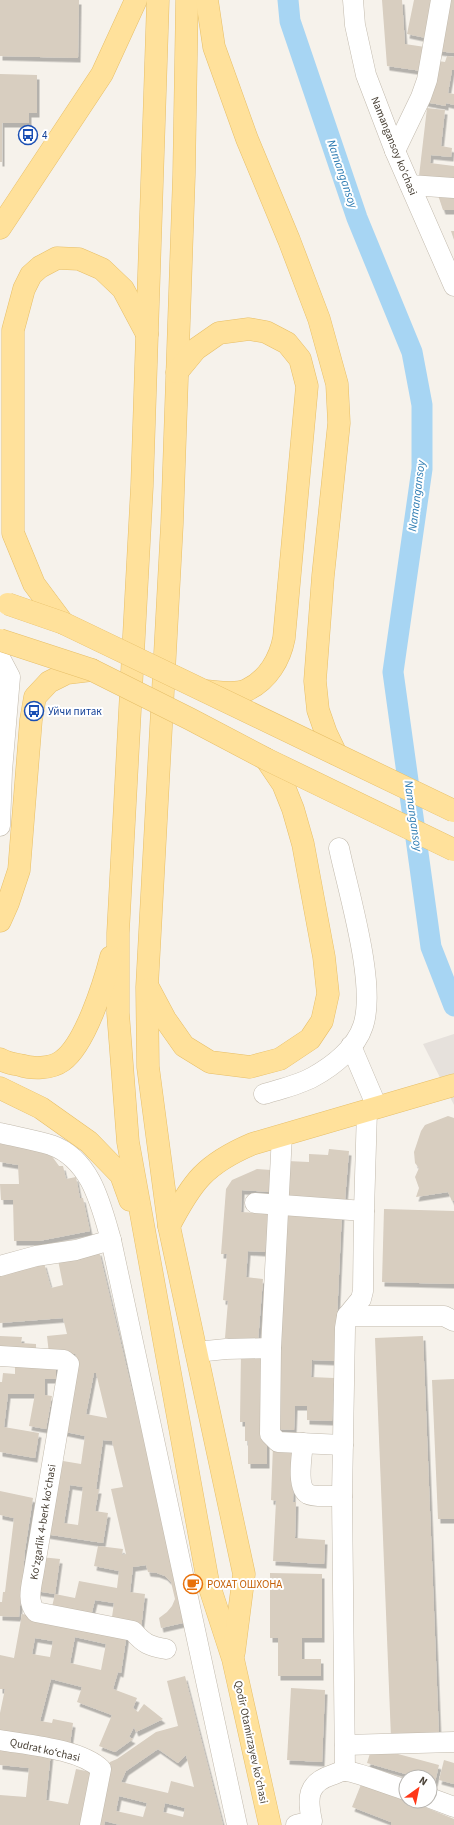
<svg xmlns="http://www.w3.org/2000/svg" width="454" height="1825" font-family="'Source Sans 3',sans-serif">
<style>
.industrial{fill:#e6e1dc}
.lines{fill:none;stroke-linecap:round;stroke-linejoin:round}
.canal{stroke:#a7d5f3;stroke-width:21}
.building{fill:#d8cec0;fill-rule:evenodd;filter:url(#shadow)}
.minor-casing{stroke:#c2baad;stroke-width:21}
.major-casing{stroke:#e7bf68;stroke-width:23}
.minor{stroke:#fff;stroke-width:20}
.major{stroke:#ffe19b;stroke-width:22}
.major-bridge-casing{stroke:#e7bf68;stroke-width:23;stroke-linecap:butt}
.major-bridge{stroke:#ffe19b;stroke-width:22}
.labels{text-anchor:middle;dominant-baseline:central;stroke-width:4;stroke-linejoin:round;paint-order:stroke}
.transit-label{font-size:11px;fill:#164399;stroke:#fff;text-anchor:start}
.street-label{font-size:11px;fill:#4b4338;stroke:#fff}
.food-label{font-size:11px;fill:#c56008;stroke:#fff;text-anchor:start}
.water-label{font-size:12px;font-style:italic;fill:#2c7bb2;stroke:#fff}
</style>
<defs>
<filter id="shadow"><feDropShadow dx="2.5" dy="4.5" stdDeviation="0" flood-color="#0004"/></filter>
</defs>
<rect width="100%" height="100%" fill="#f6f2eb"/>
<!-- industrial -->
<path class="industrial" d="M454,1034V1105L423,1044Z"/>
<g class="lines">
<!-- canal -->
<path class="canal" d="M288,0L290,21L357,218L412,352L422,405V469L393,672L431,947L454,1006"/>
</g>
<!-- building -->
<g class="building">
<path d="M0,0H79L78,58L0,56Z"/>
<path d="M382,0H402L405,44L425,47L422,71L387,66Z"/>
<path d="M414,0H434L426,38L407,34Z"/>
<path d="M446,0H454V53L438,51Z"/>
<path d="M447,56L454,57V70H452L448,93L454,94V105L446,103V106L425,102L432,60L445,62Z"/>
<path d="M0,74L37,75V113H29V123H2V162H0Z"/>
<path d="M427,108L445,110L441,146L452,148L451,157L431,155L430,163L454,166V180L419,176Z"/>
<path d="M437,192L454,193V210H443Z"/>
<path d="M451,231H454V240Z"/>
<path d="M448,1116L454,1118V1200L452,1201L448,1192L416,1197L419,1188L415,1177L419,1168L415,1163L414,1152L421,1131L425,1125Z"/>
<path d="M0,1142L51,1155L59,1166H63L66,1179L76,1177L80,1198H83L90,1231L39,1241H14L13,1200H1L0,1184H19L18,1165L0,1162Z"/>
<path d="M329,1149L349,1151L345,1200L285,1196L287,1161L309,1162V1154L328,1155Z"/>
<path d="M257,1169L271,1170L269,1192L242,1190L241,1212L268,1214L265,1252L248,1251L246,1277L263,1279L258,1341L225,1338L228,1301L223,1300L227,1254H221L226,1189L232,1180Z"/>
<path d="M283,1208L342,1211L335,1361L312,1360L311,1377L334,1378L332,1421L307,1420V1406H295L294,1430L272,1429Z"/>
<path d="M384,1209L454,1211V1284L382,1282Z"/>
<path d="M99,1251L187,1622L161,1628L159,1618L167,1612L172,1606L175,1599L171,1582L165,1576L157,1573L148,1572L146,1565L133,1567L130,1592L145,1594L141,1629L111,1624L114,1603L95,1600L90,1620L51,1611L55,1594L75,1598L79,1581L117,1588L119,1571L94,1566L98,1546L123,1549L122,1555L126,1554L111,1489L123,1487L112,1441L103,1440L96,1489H99L95,1511L108,1513L103,1543L45,1534L57,1460L81,1464L85,1436L61,1431L76,1354H49L47,1336L67,1334L63,1318L0,1323V1273L44,1263L51,1288L63,1285L58,1260ZM94,1373H96L107,1418L86,1414ZM70,1485L83,1487L78,1525L64,1523Z"/>
<path d="M0,1336L22,1337L21,1343L36,1344V1356L0,1354Z"/>
<path d="M423,1336L439,1736L391,1738L375,1338Z"/>
<path d="M241,1351L267,1352V1464H248V1441H245V1422H240Z"/>
<path d="M15,1363H56V1379H45V1395L52,1396L46,1429L29,1426L35,1394H8L4,1427L39,1433L35,1458L0,1452V1382H2L3,1373L15,1374Z"/>
<path d="M454,1379V1519H438L432,1380Z"/>
<path d="M273,1445L294,1446L293,1502H296L295,1538L325,1540L324,1564L273,1561L276,1501L271,1500Z"/>
<path d="M0,1491L33,1498L25,1550L19,1617L0,1616V1602H2L3,1592H5L14,1518L0,1515Z"/>
<path d="M41,1557L60,1559L55,1594L36,1591Z"/>
<path d="M270,1573L322,1574V1638H302V1659H321V1676H278V1638H270Z"/>
<path d="M22,1614L127,1633L121,1673L118,1672L113,1689L137,1698L133,1708L138,1712L144,1704L163,1719L136,1732L134,1727L129,1737L133,1739L115,1752L99,1746L112,1715L77,1702L82,1687L51,1679L40,1721L52,1723L53,1719L73,1723L70,1744L0,1731V1713L5,1689H0V1655L14,1658ZM75,1637L106,1644L101,1670L70,1663ZM35,1638L53,1641L50,1657L32,1654Z"/>
<path d="M185,1676L223,1825H120L105,1821L104,1825H92L103,1777L110,1762L117,1759L156,1732L178,1726L167,1681ZM158,1749L178,1763L186,1755L194,1787L171,1781L168,1793L121,1782L126,1771ZM119,1796L147,1803L143,1817L116,1811ZM165,1803L185,1808L183,1817L163,1812Z"/>
<path d="M291,1688L325,1690L322,1762L287,1760Z"/>
<path d="M0,1745L51,1752L46,1800L68,1804L76,1769L96,1773L84,1825H0V1795L26,1797L29,1768L0,1765Z"/>
<path d="M372,1747L439,1765L435,1782L430,1781V1777H416L367,1763Z"/>
<path d="M444,1760L454,1763V1784L439,1780Z"/>
<path d="M362,1782L406,1799V1801H410L454,1819V1825H391V1822L352,1807Z"/>
</g>
<g class="lines">
<defs>
<g id="minor">
<path d="M353,0L355,25L366,75L395,151L454,286"/>
<path d="M395,151L421,97L427,80L441,0"/>
<path d="M410,185L454,188"/>
<path d="M0,658L10,677L2,771L0,826"/>
<path d="M351,1046L377,1107"/>
<path d="M264,1094C280,1089 299,1085 313,1077C333,1066 356,1048 363,1026C377,985 348,891 339,848"/>
<path d="M0,1133C17,1137 34,1140 51,1145C91,1159 101,1205 111,1240L237,1825"/>
<path d="M282,1135L271,1348L270,1434L278,1442L343,1445"/>
<path d="M255,1203L364,1211"/>
<path d="M0,1266L36,1256L76,1250L111,1240"/>
<path d="M347,1316H444L454,1321"/>
<path d="M196,1352L226,1349L271,1348"/>
<path d="M0,1356L64,1360L69,1364L34,1571C32,1584 26,1602 36,1612L133,1631C144,1644 149,1646 166,1649"/>
<path d="M303,1443C302,1455 296,1487 308,1494C316,1498 333,1495 342,1496"/>
<path d="M0,1740C29,1745 80,1749 101,1769L90,1825"/>
<path d="M345,1745L454,1742"/>
<path d="M345,1771L342,1496L345,1328L347,1316L361,1299L363,1291L364,1211L367,1110"/>
<path d="M430,1798L454,1807"/>
<path d="M296,1825L312,1821C307,1798 307,1783 332,1775C336,1774 340,1771 344,1771C352,1770 395,1787 406,1790"/>
</g>
<g id="major">
<path d="M158,0L142,486L118,933V1013L128,1142L208,1582L233,1659L270,1825"/>
<path d="M187,0L184,175L172,524L147,987L148,1067L169,1226L244,1574L234,1652"/>
<path d="M207,0L214,47L247,139L289,240L319,319L337,384L339,423L323,576L315,681L318,710L326,733L336,754"/>
<path d="M0,228L102,74L136,0"/>
<path d="M177,372L196,349L219,333L249,329L266,332L287,343L300,359L307,386L284,638C280,659 268,680 247,690C236,695 219,692 206,691"/>
<path d="M63,623L34,584L13,533V330L24,289L31,275L40,267L57,258L79,259L102,269L123,289L147,334"/>
<path d="M0,921L8,903L19,870L31,720L35,697L49,682L67,673L92,670"/>
<path d="M149,989L165,1019L184,1046L210,1062L250,1067L280,1059L310,1039L322,1021L328,994L324,957L303,844L293,809L283,784L266,759"/>
<path d="M0,1059C6,1063 14,1064 20,1065C32,1069 51,1069 62,1061C85,1045 104,984 111,957"/>
<path d="M0,1088L41,1108L89,1142L121,1175L130,1200"/>
<path d="M169,1226C192,1182 205,1164 252,1144L454,1085"/>
</g>
</defs>
<!-- minor casing -->
<use href="#minor" class="minor-casing"/>
<!-- major casing -->
<use href="#major" class="major-casing"/>
<!-- minor -->
<use href="#minor" class="minor"/>
<!-- major -->
<use href="#major" class="major"/>
<defs>
<g id="major-bridge">
<path d="M8,604L63,623L454,811"/>
<path d="M0,640L92,670L190,719L266,759L454,850"/>
</g>
</defs>
<!-- major-bridge casing -->
<use href="#major-bridge" class="major-bridge-casing"/>
<!-- major-bridge -->
<use href="#major-bridge" class="major-bridge"/>
</g>
<!-- icons -->
<defs>
<symbol id="bus-ring" viewBox="-11 -11 22 22"><circle r="9.5" fill="#fff" stroke="#1a4fb4" stroke-width="1.5"/><path d="M-5-6H5V4H4V6H2V4H-2V6H-4V4H-5ZM-3.5-4V0h7V-4ZM-3.5 1.2v1.5H-2V1.2ZM2 1.2v1.5H3.5V1.2Z" fill="#1a4fb4"/></symbol>
<symbol id="cafe-ring" viewBox="-11 -11 22 22"><circle r="9.5" fill="#fff" stroke="#e8710a" stroke-width="1.5"/><path d="M-5.5-4.5H6V0H3Q3 3.5 0 3.5H-2.5Q-5.5 3.5-5.5 0ZM3-3.2v2h1.7v-2ZM-6 4.5H4V6H-6Z" fill="#e8710a"/></symbol>
</defs>
<g fill-rule="evenodd">
<use href="#bus-ring" x="17" y="124" width="22" height="22"/>
<use href="#bus-ring" x="23" y="700" width="22" height="22"/>
<use href="#cafe-ring" x="182" y="1573" width="22" height="22"/>
</g>
<g class="labels">
<!-- transit labels -->
<g class="transit-label">
<text x="42" y="135">4</text>
<text x="48" y="711">Уйчи питак</text>
</g>
<!-- street labels -->
<g class="street-label">
<text transform="translate(394 146) rotate(68)">Namangansoy ko'chasi</text>
<text transform="translate(43 1522) rotate(-81)">Koʻzgarlik 4-berk koʻchasi</text>
<text transform="translate(251 1742) rotate(78)">Qodir Otamirzayev koʻchasi</text>
<text transform="translate(45 1750) rotate(13)">Qudrat koʻchasi</text>
</g>
<!-- food labels -->
<g class="food-label">
<text x="207" y="1584">РОХАТ ОШХОНА</text>
</g>
<!-- water labels -->
<g class="water-label">
<text transform="translate(342 174) rotate(71)">Namangansoy</text>
<text transform="translate(417 496) rotate(-83)">Namangansoy</text>
<text transform="translate(413 816) rotate(82)">Namangansoy</text>
</g>
</g>
<!-- north arrow -->
<g transform="translate(418 1789) rotate(33)"><circle r="19" fill="#ffffff" stroke="#b7b4af"/>
<path d="M0-3L7 15L0 10L-7 15Z" fill="#ff3819"/>
<text y="-6" font-size="11" font-weight="bold" text-anchor="middle" fill="#4b4338">N</text>
</g>
</svg>
